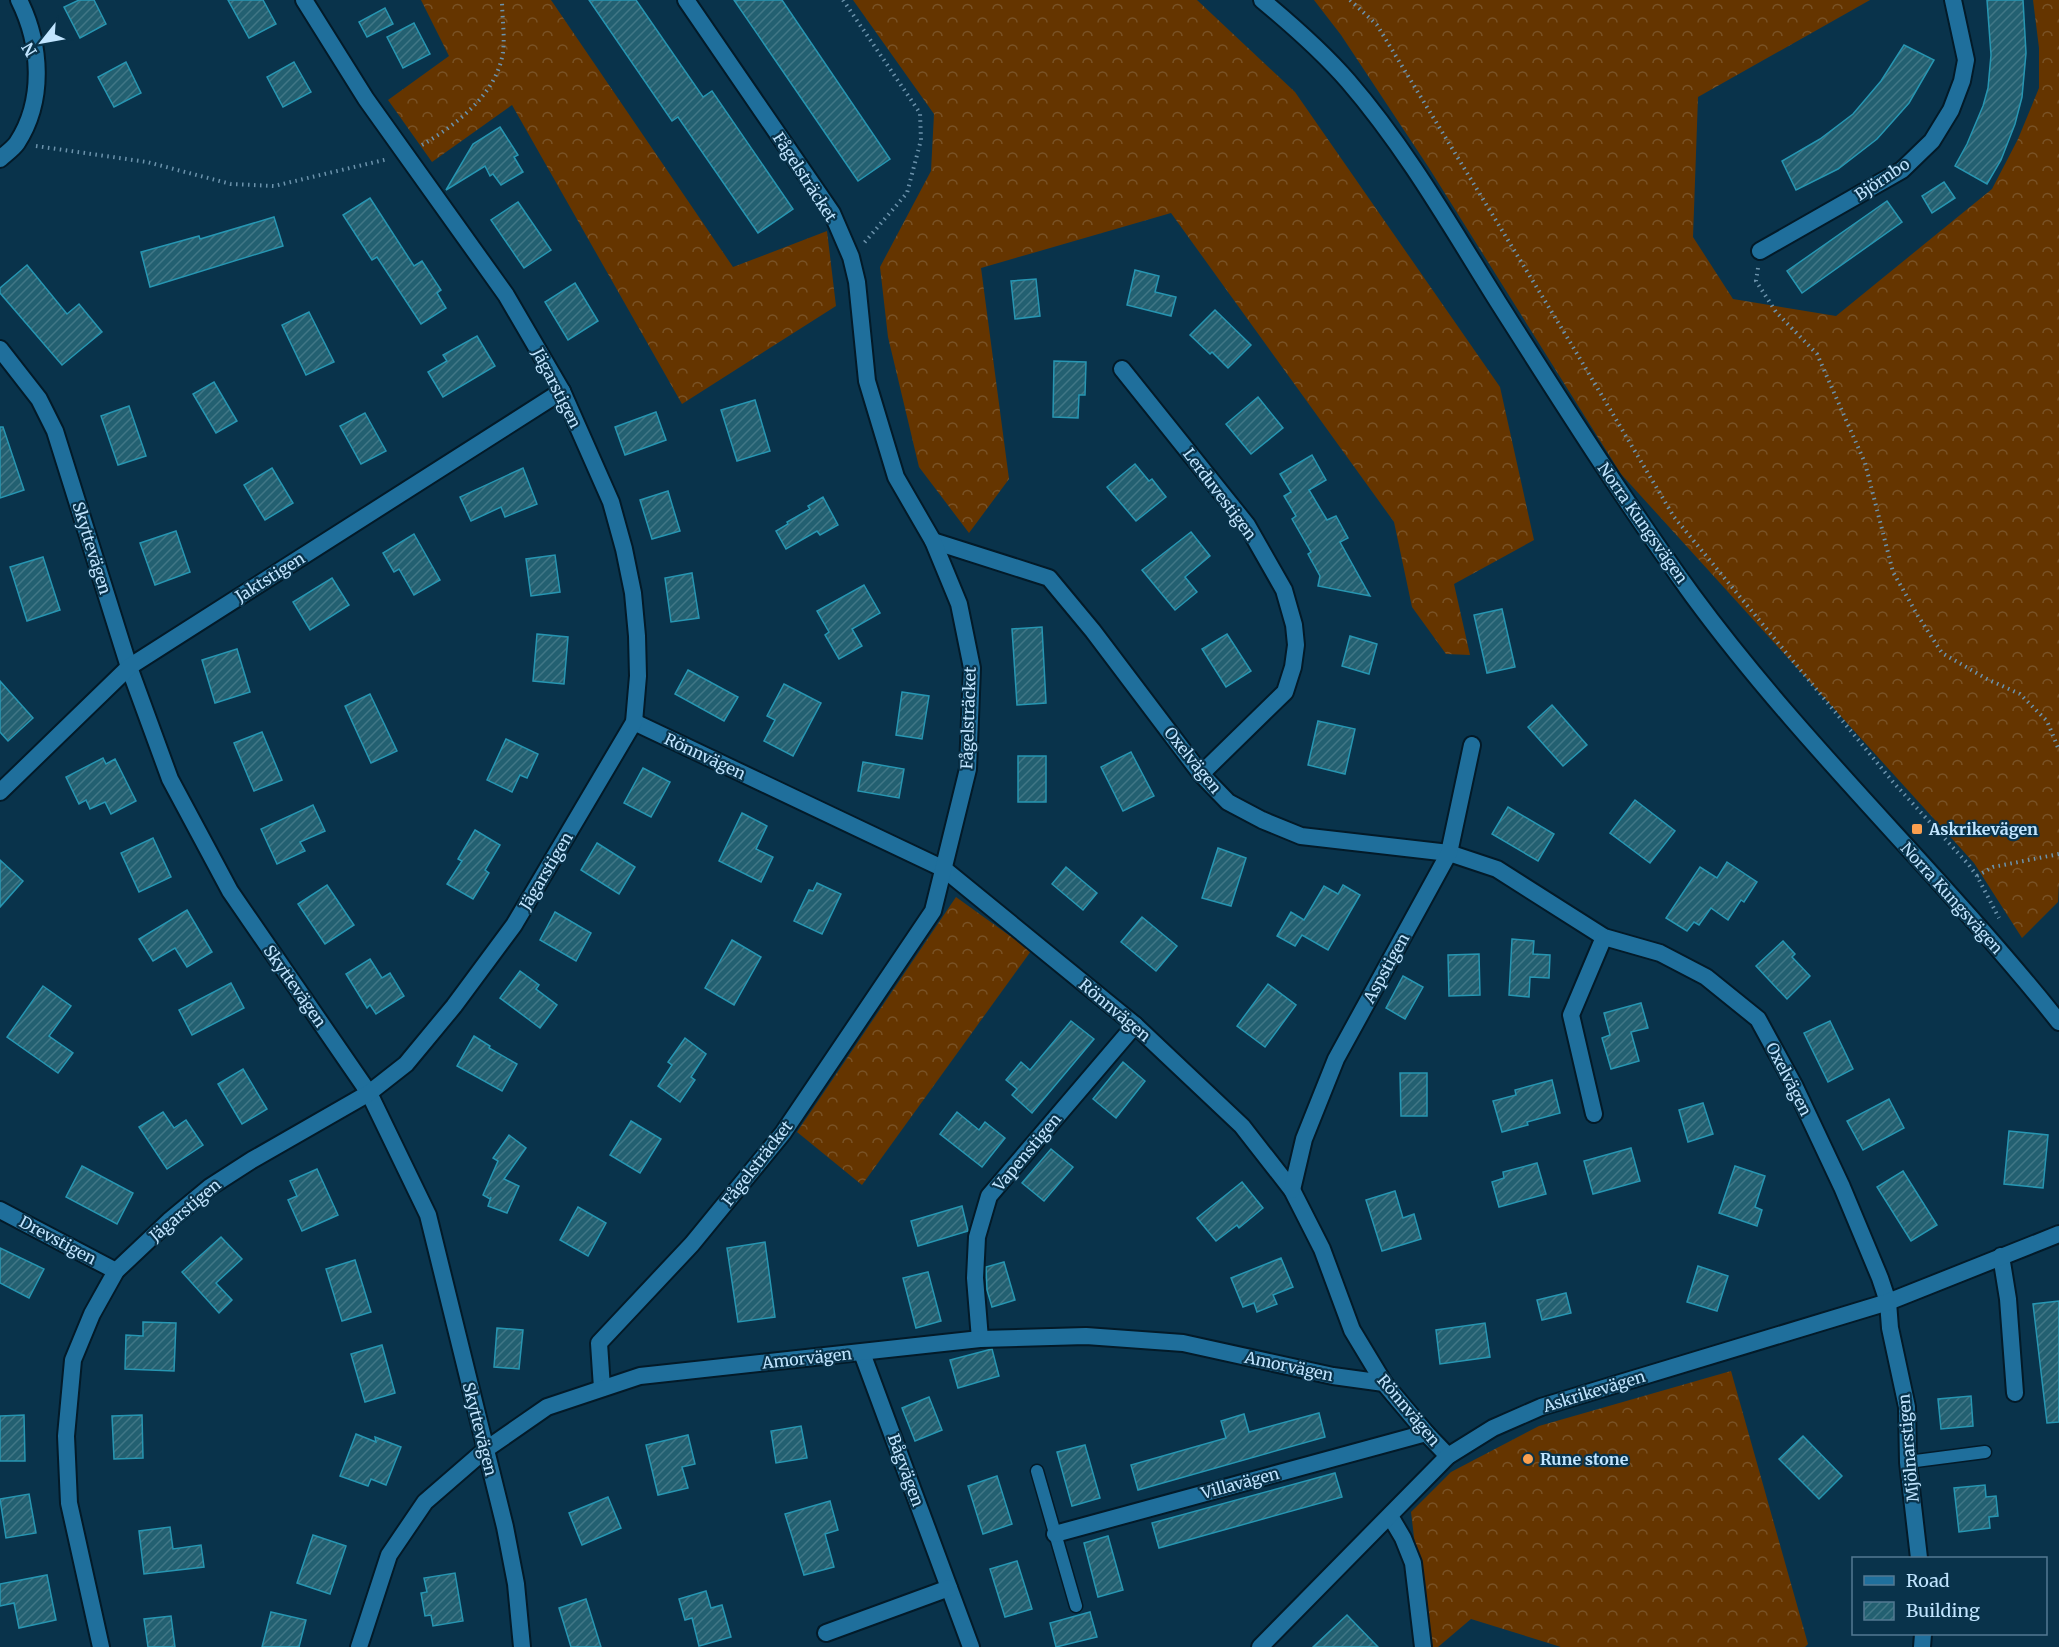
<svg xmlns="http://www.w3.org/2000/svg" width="2059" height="1647" font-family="Merriweather,serif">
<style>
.forest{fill:url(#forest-crowns)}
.building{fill:url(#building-hatch);stroke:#2796b2;stroke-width:1.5}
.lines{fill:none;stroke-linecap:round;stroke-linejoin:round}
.service-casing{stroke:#031a28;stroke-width:15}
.minor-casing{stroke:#031a28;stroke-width:20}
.secondary-casing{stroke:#031a28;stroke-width:20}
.path{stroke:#6c93ac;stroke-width:4;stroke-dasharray:1.5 4.5;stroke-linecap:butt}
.service{stroke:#1f6f9c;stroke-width:12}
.minor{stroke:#1f6f9c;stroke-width:16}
.secondary{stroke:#1f6f9c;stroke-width:16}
.poi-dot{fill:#fa9f4f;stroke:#09334b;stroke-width:2}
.labels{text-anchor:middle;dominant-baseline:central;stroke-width:4.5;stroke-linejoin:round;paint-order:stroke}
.street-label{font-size:16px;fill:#c1e5ff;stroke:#09334b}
.poi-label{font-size:16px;font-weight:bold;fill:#c1e5ff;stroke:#09334b;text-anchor:start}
</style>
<defs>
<pattern id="forest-crowns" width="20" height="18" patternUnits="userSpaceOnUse" patternTransform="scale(1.5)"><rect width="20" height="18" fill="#653500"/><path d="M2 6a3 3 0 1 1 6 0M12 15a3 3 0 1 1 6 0" fill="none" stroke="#795226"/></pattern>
<pattern id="building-hatch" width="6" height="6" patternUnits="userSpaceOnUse" patternTransform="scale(1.5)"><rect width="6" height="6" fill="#236071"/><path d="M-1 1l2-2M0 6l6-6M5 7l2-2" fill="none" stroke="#417786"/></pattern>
</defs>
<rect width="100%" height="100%" fill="#09334b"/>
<!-- forest -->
<g class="forest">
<path d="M421,0H551L733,267L827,231L836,306L682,404L512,105L432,162L388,100L449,56Z"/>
<path d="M853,0H1197L1295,92L1500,387L1534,540L1454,584L1470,655L1446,654L1412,607L1394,522L1171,213L981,268L1009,479L969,533L919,467L888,337L880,267L931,171L934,114Z"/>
<path d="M1314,0H1870L1698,97L1693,237L1733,299L1836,316L1992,189L2018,139L2039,88V48L2033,0H2059V883L2058,902L2022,938L1974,863L1621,474L1429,168L1341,35Z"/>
<path d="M956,897L1031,951L862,1185L797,1132Z"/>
<path d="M1731,1371L1808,1644L1805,1647H1561L1471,1619L1438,1647H1427L1411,1512L1451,1472L1539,1426Z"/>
</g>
<!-- building -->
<g class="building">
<path d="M79,0H94L106,24L80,38L64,7Z"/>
<path d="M228,0H263L276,24L249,38Z"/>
<path d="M589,0H636L703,97L712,91L793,209L758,233L678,117L672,121Z"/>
<path d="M734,0H782L890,159L858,181Z"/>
<path d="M1987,0H2023L2026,53L2022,97L2015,124L2001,160L1987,184L1955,166L1967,144L1983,106L1988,88L1991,55Z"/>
<path d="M385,8L393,24L367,37L359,22Z"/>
<path d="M414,23L430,54L403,68L387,37Z"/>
<path d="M1904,45L1934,60L1909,103L1877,139L1838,169L1796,190L1782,161L1820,139L1853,114L1881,81Z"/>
<path d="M126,62L141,93L114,107L98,77Z"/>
<path d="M294,62L311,92L283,107L267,77Z"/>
<path d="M500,127L518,155L514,157L523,172L501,185L493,174L490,176L485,166L446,190L473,144Z"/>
<path d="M1944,182L1955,198L1932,213L1922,196Z"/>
<path d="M370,198L414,266L422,261L441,290L437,293L446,308L421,324L377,257L372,260L343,215Z"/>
<path d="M1887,201L1902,222L1802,293L1787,271Z"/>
<path d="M518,202L551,250L524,268L491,220Z"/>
<path d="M274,217L283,246L150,287L141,252L199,236L200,239Z"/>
<path d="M27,265L67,314L79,304L102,332L62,365L0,293V288Z"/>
<path d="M1135,270L1159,276L1155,292L1176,297L1171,316L1127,305Z"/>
<path d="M1036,279L1040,316L1015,319L1011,281Z"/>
<path d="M575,283L598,321L568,340L545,302Z"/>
<path d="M1215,310L1251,345L1228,368L1212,352L1210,354L1190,335Z"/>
<path d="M309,312L334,362L306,375L282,325Z"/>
<path d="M477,336L495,366L443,397L428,372L447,361L443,355Z"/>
<path d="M1054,361L1086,362L1085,395H1079L1078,418L1053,417Z"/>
<path d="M214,382L237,421L216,433L193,394Z"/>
<path d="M1258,397L1283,428L1251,454L1226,424Z"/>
<path d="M755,400L770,451L737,461L721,410Z"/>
<path d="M129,406L146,456L118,465L101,416Z"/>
<path d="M656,412L666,440L625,455L615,427Z"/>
<path d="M365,413L386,451L361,464L340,426Z"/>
<path d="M0,427H3L24,490L0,498Z"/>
<path d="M1312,455L1326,480L1309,490L1327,520L1336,516L1348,538L1340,542L1370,596L1318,586L1320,576L1308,554L1311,552L1292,519L1296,516L1284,496L1291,492L1280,474Z"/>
<path d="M1135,464L1149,481L1152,479L1166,497L1136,521L1107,487Z"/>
<path d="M272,468L293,503L265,520L244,485Z"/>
<path d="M523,468L537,504L505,517L501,507L471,521L460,497Z"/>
<path d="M668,491L680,531L652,539L640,500Z"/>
<path d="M823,497L838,525L820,535L817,531L786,549L776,531L788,524L787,522L810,509L808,506Z"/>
<path d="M176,531L190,572L155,585L140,543Z"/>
<path d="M1191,532L1210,556L1185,577L1197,592L1175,610L1142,570Z"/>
<path d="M414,534L440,580L414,595L399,569L394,572L383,553Z"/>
<path d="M555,555L560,592L531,596L526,559Z"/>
<path d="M43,557L60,610L27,621L10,567Z"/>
<path d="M692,573L699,618L671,622L665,578Z"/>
<path d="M332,578L349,605L310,630L293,602Z"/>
<path d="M864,585L880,613L852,629L862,646L839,659L825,635L829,632L817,611Z"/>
<path d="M1502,609L1515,667L1487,673L1474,615Z"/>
<path d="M1042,627L1046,703L1017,705L1012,629Z"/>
<path d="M537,634L568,637L564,684L533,681Z"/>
<path d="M1227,634L1251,671L1226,687L1202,649Z"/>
<path d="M1350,636L1377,644L1369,674L1342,666Z"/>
<path d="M237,649L250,692L215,703L202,660Z"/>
<path d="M688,670L738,697L724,721L675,694Z"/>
<path d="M0,681L33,718L8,741L0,732Z"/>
<path d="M784,684L821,703L793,756L764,741L775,720L767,716Z"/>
<path d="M902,692L929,696L922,739L896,735Z"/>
<path d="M370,694L397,751L371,763L345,706Z"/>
<path d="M1552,705L1587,745L1563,766L1528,727Z"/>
<path d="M1318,721L1355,729L1345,774L1308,765Z"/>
<path d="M262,732L282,780L254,791L234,743Z"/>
<path d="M506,739L538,754L527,778L520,775L512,792L487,780Z"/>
<path d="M1131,752L1154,796L1123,811L1101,767Z"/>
<rect x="1018" y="756" width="28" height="46"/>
<path d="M103,758L106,764L115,759L136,801L111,814L105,802L90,809L86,800L79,804L66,777Z"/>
<path d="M863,762L904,769L899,798L858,791Z"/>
<path d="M643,768L670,782L651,817L624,803Z"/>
<path d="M1635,800L1675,831L1650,863L1610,833Z"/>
<path d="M313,805L325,831L300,842L305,851L277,864L261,829Z"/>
<path d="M1508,807L1554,834L1538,861L1492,834Z"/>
<path d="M742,813L767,826L756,849L773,857L761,882L719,861Z"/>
<path d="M475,830L500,845L485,870L489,873L473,899L447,884L462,861L458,859Z"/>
<path d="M153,838L171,877L139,892L121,853Z"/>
<path d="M597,843L635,867L619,894L581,870Z"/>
<path d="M1218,848L1246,858L1231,906L1202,898Z"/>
<path d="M0,860L23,881L0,907Z"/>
<path d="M1727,862L1757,882L1744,902L1741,900L1728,920L1711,908L1699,925L1694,922L1687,931L1666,918L1700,867L1717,878Z"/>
<path d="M1066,867L1097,893L1083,910L1052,884Z"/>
<path d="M817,883L841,894L822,934L794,921L809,890L813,891Z"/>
<path d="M327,885L354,925L325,944L298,904Z"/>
<path d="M1343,885L1360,895L1328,950L1302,935L1295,946L1277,936L1291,912L1304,920L1324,886L1338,894Z"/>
<path d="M187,910L212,952L187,967L175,948L153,961L139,939Z"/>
<path d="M555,912L591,933L576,961L540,940Z"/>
<path d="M1142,917L1177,946L1156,971L1121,942Z"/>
<path d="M1512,939L1534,941L1533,954L1550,955L1549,978L1530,977L1529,997L1509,995Z"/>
<path d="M732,940L761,957L734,1005L705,988Z"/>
<path d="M1783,941L1795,954L1792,957L1810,976L1787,999L1756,966Z"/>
<path d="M1479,954L1480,995L1449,996L1448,955Z"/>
<path d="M370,959L382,978L390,973L404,996L376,1014L370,1005L367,1008L346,974Z"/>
<path d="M520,971L539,985L536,989L557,1005L540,1028L500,998Z"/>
<path d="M1403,976L1423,987L1405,1019L1386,1008Z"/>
<path d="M231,983L244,1008L192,1035L179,1010Z"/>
<path d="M1268,984L1296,1005L1265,1047L1237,1026Z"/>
<path d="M43,986L71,1006L49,1036L73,1053L58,1073L7,1037Z"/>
<path d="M1641,1003L1648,1028L1631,1032L1639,1061L1611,1069L1602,1038L1610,1035L1604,1013Z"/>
<path d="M1071,1021L1094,1039L1032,1113L1012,1095L1017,1089L1006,1080L1021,1062L1030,1070Z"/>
<path d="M1830,1021L1853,1069L1828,1082L1804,1033Z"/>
<path d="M474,1036L490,1046L489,1048L517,1064L502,1091L457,1066Z"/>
<path d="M685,1038L706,1054L691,1077L695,1080L680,1102L658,1086L672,1065L668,1062Z"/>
<path d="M1123,1062L1145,1081L1116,1118L1093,1099Z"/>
<path d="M243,1069L267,1109L242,1124L218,1084Z"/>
<path d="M1400,1073H1427V1116H1401Z"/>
<path d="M1552,1080L1560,1113L1527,1122L1528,1125L1502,1132L1493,1101L1516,1095L1515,1090Z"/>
<path d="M1889,1099L1904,1128L1863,1150L1847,1121Z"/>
<path d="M1703,1103L1713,1134L1688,1142L1679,1110Z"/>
<path d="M163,1112L174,1128L186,1120L203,1145L167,1169L139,1127Z"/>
<path d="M957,1112L979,1130L985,1122L1005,1138L982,1167L940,1134Z"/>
<path d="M631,1121L661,1139L640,1173L610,1155Z"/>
<path d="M2009,1131L2048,1135L2043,1188L2004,1184Z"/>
<path d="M509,1135L526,1148L504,1179L519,1186L507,1213L488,1206L491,1197L490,1199L483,1195L498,1161L493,1158Z"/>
<path d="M1631,1148L1640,1181L1593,1194L1584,1161Z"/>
<path d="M1051,1149L1073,1167L1044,1201L1022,1183Z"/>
<path d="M1537,1163L1546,1194L1499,1207L1492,1182L1504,1178L1503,1172Z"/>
<path d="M82,1166L133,1193L117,1224L66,1197Z"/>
<path d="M1735,1166L1765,1176L1755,1207L1762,1210L1757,1226L1719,1213Z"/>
<path d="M317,1169L338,1215L302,1231L288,1200L297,1196L290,1181Z"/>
<path d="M1903,1171L1937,1225L1911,1241L1877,1187Z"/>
<path d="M1242,1182L1263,1208L1239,1228L1237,1225L1216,1241L1197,1218Z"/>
<path d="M1395,1191L1403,1218L1414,1214L1421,1239L1382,1251L1366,1200Z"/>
<path d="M962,1206L968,1231L918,1246L911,1221Z"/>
<path d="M578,1207L606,1223L588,1256L560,1240Z"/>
<path d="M221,1237L242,1259L216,1283L232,1300L219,1313L182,1272Z"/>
<path d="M765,1242L775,1317L738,1322L727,1248Z"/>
<path d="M0,1248L44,1269L29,1298L0,1283Z"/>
<path d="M1281,1258L1293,1287L1273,1295L1277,1304L1257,1312L1254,1303L1243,1307L1231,1278Z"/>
<path d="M355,1260L371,1312L342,1321L326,1269Z"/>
<path d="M1004,1262L1015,1300L992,1307L987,1290L986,1267Z"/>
<path d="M1698,1266L1728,1276L1717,1311L1687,1302Z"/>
<path d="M928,1272L941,1321L916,1328L903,1278Z"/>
<path d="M1566,1293L1571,1313L1542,1320L1537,1300Z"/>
<path d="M2059,1301V1422L2047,1423L2033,1304Z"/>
<path d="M143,1322L176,1323L174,1371L125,1369L126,1335L143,1336Z"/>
<path d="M1485,1323L1490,1357L1440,1364L1436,1330Z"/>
<path d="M497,1328L523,1330L519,1369L494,1367Z"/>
<path d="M382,1345L395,1393L365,1402L351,1354Z"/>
<path d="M992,1349L999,1376L958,1388L950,1360Z"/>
<path d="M1971,1396L1973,1426L1941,1429L1938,1399Z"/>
<path d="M929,1397L942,1430L915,1441L902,1408Z"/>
<path d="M1319,1413L1325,1437L1138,1490L1131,1465L1226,1438L1221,1421L1244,1414L1249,1432Z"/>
<path d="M24,1415L25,1461H0V1416Z"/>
<path d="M142,1415L143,1458L114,1459L112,1416Z"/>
<path d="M801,1426L807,1458L776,1463L771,1431Z"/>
<path d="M356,1434L376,1442L375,1437L401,1447L386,1485L371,1479L368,1486L340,1476Z"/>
<path d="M688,1435L695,1464L682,1467L688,1488L658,1495L646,1445Z"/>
<path d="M1803,1436L1842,1476L1819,1499L1779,1459Z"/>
<path d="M1085,1445L1100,1498L1072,1506L1057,1452Z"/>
<path d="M1335,1473L1342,1497L1159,1548L1152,1523Z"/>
<path d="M997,1476L1012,1524L983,1534L968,1486Z"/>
<path d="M1985,1485L1986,1497L1996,1496L1998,1516L1989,1517L1990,1528L1959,1532L1954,1488Z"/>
<path d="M29,1494L36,1533L6,1538L0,1499Z"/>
<path d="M608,1497L621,1528L582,1545L569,1513Z"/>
<path d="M830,1501L838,1530L825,1534L834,1567L804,1575L785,1514Z"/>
<path d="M170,1527L173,1549L201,1545L204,1567L144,1574L139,1531Z"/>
<path d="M313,1535L346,1546L330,1594L297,1583Z"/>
<path d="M1108,1536L1123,1590L1098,1597L1084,1543Z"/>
<path d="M1017,1561L1032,1609L1005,1617L990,1569Z"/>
<path d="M455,1573L463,1621L433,1626L431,1615L425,1616L421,1593L427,1592L424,1578Z"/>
<path d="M47,1575L56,1620L19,1628L14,1603L0,1606V1584Z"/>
<path d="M706,1591L711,1608L722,1605L731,1637L699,1646L692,1618L685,1620L679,1599Z"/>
<path d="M586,1599L601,1647H571L559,1608Z"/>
<path d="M271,1612L306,1620L299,1647H262Z"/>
<path d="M1090,1612L1097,1637L1056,1647L1050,1623Z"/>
<path d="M1347,1615L1378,1647H1313Z"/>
<path d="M171,1616L175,1647H148L144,1619Z"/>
</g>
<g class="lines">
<defs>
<g id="service">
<path d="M1908,1462L1985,1452"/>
<path d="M1037,1471L1076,1606"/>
</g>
<g id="minor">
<path d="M0,159C5,154 13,149 17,143C45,100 41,44 19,0"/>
<path d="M1760,251L1902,170L1932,141L1951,110L1962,81L1966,60L1953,0"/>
<path d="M0,349L39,399L55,431L129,667L170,779L230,891L369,1093L428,1215L505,1527L516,1584L522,1647"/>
<path d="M1122,369L1247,525L1284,590L1294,625L1296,645L1293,667L1285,692L1201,774"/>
<path d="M933,541L1049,578L1093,631L1201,774L1228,802L1262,820L1301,836L1449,853L1497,869L1604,937L1660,953L1706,977L1758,1019L1794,1085L1842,1187L1880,1278L1888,1302L1890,1328L1907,1407L1908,1462L1919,1558"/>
<path d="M634,722L944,869L1135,1025L1242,1126L1292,1190L1322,1249L1352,1330L1384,1383L1426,1433L1448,1456"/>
<path d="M0,792L129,667L562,391"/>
<path d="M1594,1114L1571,1015L1604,937"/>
<path d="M1292,1190L1304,1139L1336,1059L1449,853L1472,745"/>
<path d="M0,1210L116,1271"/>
<path d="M2001,1256L2008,1299L2015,1393"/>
<path d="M980,1339L975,1278L977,1237L989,1196L1135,1025"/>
<path d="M862,1353L971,1647"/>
<path d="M602,1388L599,1343L692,1244L783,1133L933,911L968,769L972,668L959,604L933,541L896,477L867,381L857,282L851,257L832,213L686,0"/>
<path d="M1390,1516L1403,1538L1413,1563L1423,1647"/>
<path d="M1055,1534L1426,1433"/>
<path d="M826,1633L949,1588"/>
<path d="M101,1647L69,1503L66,1436L73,1360L92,1314L116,1271L169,1221L210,1187L252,1160L369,1093L406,1064L454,1006L514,925L634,722L638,676L637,636L633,593L624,549L611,502L562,391L506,295L366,99L304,0"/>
<path d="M359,1647L389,1555L425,1502L485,1450L547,1407L640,1376L980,1339L1086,1336L1183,1343L1333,1376L1384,1383"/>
<path d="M1260,1647L1448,1456L1493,1428L1541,1407L1888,1302L2059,1234"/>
<path d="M1922,1647L1923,1634"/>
</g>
<path id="secondary" d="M1262,0C1292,25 1322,51 1348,81C1406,148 1451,227 1498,302C1561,401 1624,501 1693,596C1804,747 1943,876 2059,1022"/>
</defs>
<!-- service casing -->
<use href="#service" class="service-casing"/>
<!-- minor casing -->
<use href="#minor" class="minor-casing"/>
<!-- secondary casing -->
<use href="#secondary" class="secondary-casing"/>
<!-- path -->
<g class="path">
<path d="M843,0L920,113L921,140L907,193L864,243"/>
<path d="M1350,0L1377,25L1570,342L1674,517L1893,782L1969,865L1977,876L1999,918"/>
<path d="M422,145C456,125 497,94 503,52C505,35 502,17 502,0"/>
<path d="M36,146L147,162L231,184L274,186L388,159"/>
<path d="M1758,268L1756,281L1776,312L1817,354L1865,463L1893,572L1918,616L1942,653L1985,678L2020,694L2047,721L2059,750"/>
<path d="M1977,876L1993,867L2059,854"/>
</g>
<!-- service -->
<use href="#service" class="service"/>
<!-- minor -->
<use href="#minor" class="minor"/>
<!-- secondary -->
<use href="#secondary" class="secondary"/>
</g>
<!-- markers -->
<g class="poi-dot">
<rect x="1911" y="823" width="12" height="12" rx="3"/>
<circle cx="1528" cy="1459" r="6"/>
</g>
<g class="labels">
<!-- street labels -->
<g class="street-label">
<text transform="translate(805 177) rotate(57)">Fågelsträcket</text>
<text transform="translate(1882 179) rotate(-34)">Björnbo</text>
<text transform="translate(557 388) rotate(63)">Jägarstigen</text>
<text transform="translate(1220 494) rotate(53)">Lerduvestigen</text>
<text transform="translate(1643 523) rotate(55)">Norra Kungsvägen</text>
<text transform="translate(92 548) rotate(73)">Skyttevägen</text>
<text transform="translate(270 577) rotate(-32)">Jaktstigen</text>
<text transform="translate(968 718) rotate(-88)">Fågelsträcket</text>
<text transform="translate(705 756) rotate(25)">Rönnvägen</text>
<text transform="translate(1193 760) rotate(51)">Oxelvägen</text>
<text transform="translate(546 871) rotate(-59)">Jägarstigen</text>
<text transform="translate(1952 898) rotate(48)">Norra Kungsvägen</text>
<text transform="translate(1386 968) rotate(-61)">Aspstigen</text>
<text transform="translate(295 986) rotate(55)">Skyttevägen</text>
<text transform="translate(1115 1010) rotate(40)">Rönnvägen</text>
<text transform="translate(1789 1079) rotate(63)">Oxelvägen</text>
<text transform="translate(1027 1152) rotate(-50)">Vapenstigen</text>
<text transform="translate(757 1163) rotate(-52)">Fågelsträcket</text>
<text transform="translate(185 1210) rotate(-40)">Jägarstigen</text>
<text transform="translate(58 1240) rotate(28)">Drevstigen</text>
<text transform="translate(807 1358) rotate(-6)">Amorvägen</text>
<text transform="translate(1289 1366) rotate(12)">Amorvägen</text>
<text transform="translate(1594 1391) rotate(-17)">Askrikevägen</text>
<text transform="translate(1409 1410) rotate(50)">Rönnvägen</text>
<text transform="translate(480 1429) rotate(76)">Skyttevägen</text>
<text transform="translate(1908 1448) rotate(-95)">Mjölnarstigen</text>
<text transform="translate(906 1470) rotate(70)">Bågvägen</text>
<text transform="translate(1240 1483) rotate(-15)">Villavägen</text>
</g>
<!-- poi labels -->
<g class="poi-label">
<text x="1929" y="829">Askrikevägen</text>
<text x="1540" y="1459">Rune stone</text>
</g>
</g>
<!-- legend -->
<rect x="1852" y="1557" width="195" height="78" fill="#09334b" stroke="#537a93" stroke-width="1.5"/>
<rect x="1864" y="1576" width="30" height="9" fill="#1f6f9c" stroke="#537a93" stroke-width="1.5"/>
<text x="1906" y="1587" font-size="18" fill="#c1e5ff">Road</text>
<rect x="1864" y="1602" width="30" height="18" fill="url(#building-hatch)" stroke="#537a93" stroke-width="1.5"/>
<text x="1906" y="1617" font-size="18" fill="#c1e5ff">Building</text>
<!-- north arrow -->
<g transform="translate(42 42) rotate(239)" stroke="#09334b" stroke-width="4.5" paint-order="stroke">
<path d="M0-4.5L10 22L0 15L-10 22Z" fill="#c1e5ff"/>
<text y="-9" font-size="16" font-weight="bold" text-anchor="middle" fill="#c1e5ff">N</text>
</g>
</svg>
